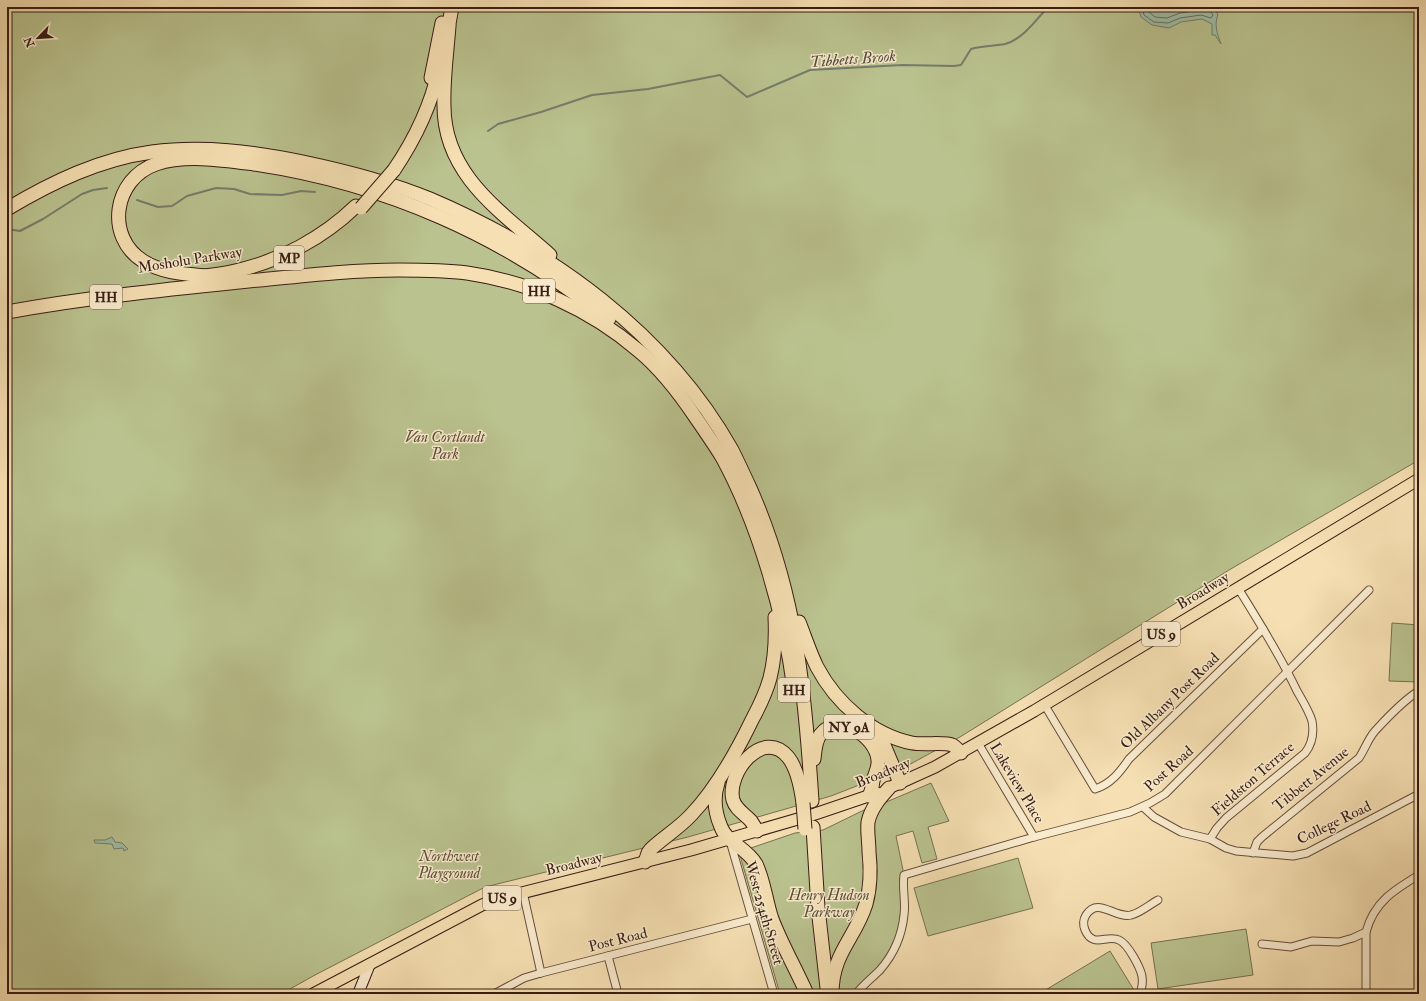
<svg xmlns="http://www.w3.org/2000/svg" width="1426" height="1001" font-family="'IM FELL Double Pica',serif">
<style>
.green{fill:#bac38f;stroke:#787051}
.water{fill:#9ebea7;stroke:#757d6c}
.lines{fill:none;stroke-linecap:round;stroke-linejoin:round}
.shore{stroke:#6a6d5d;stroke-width:1}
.stream{stroke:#757d6c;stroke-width:2}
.street-casing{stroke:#674d3b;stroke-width:9}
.secondary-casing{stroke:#371c13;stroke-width:12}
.primary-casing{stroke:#371c13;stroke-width:13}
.highway-casing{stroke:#371c13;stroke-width:15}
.street{stroke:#f9ebce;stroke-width:7}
.secondary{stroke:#f9ebce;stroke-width:10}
.primary{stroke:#f6e0b3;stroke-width:11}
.highway{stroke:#f6e0b3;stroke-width:13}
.highway-bridge-casing{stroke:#371c13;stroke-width:15;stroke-linecap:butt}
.highway-bridge{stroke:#f6e0b3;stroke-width:13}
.labels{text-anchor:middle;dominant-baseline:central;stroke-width:3;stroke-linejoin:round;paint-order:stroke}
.shield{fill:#f9ebce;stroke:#715a4b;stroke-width:1}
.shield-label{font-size:14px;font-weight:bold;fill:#371c13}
.street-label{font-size:15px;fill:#371c13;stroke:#f9ebce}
.park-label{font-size:15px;font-style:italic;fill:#5e4e38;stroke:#f9ebce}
.water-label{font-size:16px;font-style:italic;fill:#564d3f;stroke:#f9ebce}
</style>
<rect width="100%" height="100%" fill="#f6e0b3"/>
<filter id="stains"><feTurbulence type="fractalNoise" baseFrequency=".005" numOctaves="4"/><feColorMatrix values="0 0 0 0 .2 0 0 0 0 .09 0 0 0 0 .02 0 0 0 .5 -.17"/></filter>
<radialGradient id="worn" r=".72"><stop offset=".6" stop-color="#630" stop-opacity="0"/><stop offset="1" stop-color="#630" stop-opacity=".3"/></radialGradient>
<!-- green -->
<g class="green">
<path d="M7,7H1419V460L1229,570L960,737L905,767L831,796L688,837L485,887L315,975L281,994H7Z"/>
<path d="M1392,623L1419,625V682L1389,681Z"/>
<path d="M931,783L949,821L928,827L937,859L922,863L913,831L896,836L903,870L900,879L902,899L899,928L893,945L878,969L853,994H780L739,852L795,833L823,830L866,809L884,803Z"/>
<path d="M1018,858L1033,908L928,936L914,888Z"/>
<path d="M1246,929L1253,975L1158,989L1151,943Z"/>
<path d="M1110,951L1134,990L1128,994H1039Z"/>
</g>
<!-- water -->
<g class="water">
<path d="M1138,7H1211L1218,14C1214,25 1217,33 1221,44L1215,35H1212V24L1202,19L1181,22L1169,28L1152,25L1141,17Z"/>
<path d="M112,837L115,842L122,843L128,849L124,851L123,848L114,849L112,844L95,843L94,840H105Z"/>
</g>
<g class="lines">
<!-- shore -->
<g class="shore">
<path d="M1142,7L1144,15L1154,22L1168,23L1180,18L1201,15L1211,18L1213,15L1209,10V7"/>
<path d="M1148,7L1149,12L1155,17L1167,18L1180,13L1202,10L1204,7"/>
</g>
<!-- stream -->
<g class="stream">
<path d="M488,131L498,124L541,112L592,95L648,89L720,75L747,97L810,70L902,65L954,66L961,65L971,49C982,46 994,46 1005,44C1023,39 1036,20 1048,7"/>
<path d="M137,200L158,207L172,206L187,196L216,188L234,189L250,194L282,195L301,191L315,192"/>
<path d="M7,229L20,231L43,219L82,194L93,190L107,188"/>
</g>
<defs>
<g id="street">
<path d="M1044,704L1095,789C1111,784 1120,772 1129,759L1263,629"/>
<path d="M978,743L1034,837"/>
<path d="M1143,807L1154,817L1181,832L1210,839L1226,848L1236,851L1293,856L1307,853L1419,794"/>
<path d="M1210,839L1217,828L1226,818L1305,753C1312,744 1314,732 1312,721C1309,711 1302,700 1297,691C1280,655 1259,622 1238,588"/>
<path d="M730,841L774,994"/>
<path d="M1253,853L1257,842L1262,837L1359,758C1365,749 1368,739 1375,731C1386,719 1405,699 1419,691"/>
<path d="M523,892L541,973"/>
<path d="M1366,932V994"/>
<path d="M1262,944L1291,947L1312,941L1339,942L1353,938L1366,932C1374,902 1394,890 1419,875"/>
<path d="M608,956L618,994"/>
<path d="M494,994L524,978L541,973L752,919"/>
<path d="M856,994C863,985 872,978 880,970C894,954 902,935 904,915C906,902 902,888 904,875L1034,837L1130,812L1150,803L1165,794L1369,590"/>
<path d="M1140,994C1142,988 1143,982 1142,976C1140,967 1128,944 1119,940C1107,934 1093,949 1085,930C1083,925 1083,920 1086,915C1098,896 1115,919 1131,915C1140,913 1149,905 1158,900"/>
</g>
<path id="secondary" d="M358,994L370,964"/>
<g id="primary">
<path d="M893,786L935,767L1034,711L1419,479"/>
<path d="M313,994L482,905L494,900L691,850L815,814L877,793"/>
</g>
<g id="highway">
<path d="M449,26C447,53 443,79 444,106C444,176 503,213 550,255"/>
<path d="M447,35L452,7"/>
<path d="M431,78L442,23"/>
<path d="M394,170C415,139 431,106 439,69"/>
<path d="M7,209C52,182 100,159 152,152C203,145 253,152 303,162C346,171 389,182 430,199C552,251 666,333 732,450C738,462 744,475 750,488C796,591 805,690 812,801"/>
<path d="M206,276C185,274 162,273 143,261C105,237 113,179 156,164C185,154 224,160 254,164C388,184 503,236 609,319"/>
<path d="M199,277C211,275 223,274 235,271C280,261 323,238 356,206"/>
<path d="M7,312C84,298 161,290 239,282C292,277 345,270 399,270C422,270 444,270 467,273C530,282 590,309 639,351C662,370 680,394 696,418C705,431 714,444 722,457C759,525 784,613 794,689"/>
<path d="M799,622C805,637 810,653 817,667C836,703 872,735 912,743C922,745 946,742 952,745C955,746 958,750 961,753"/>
<path d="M872,728L884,745L900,783"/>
<path d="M814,759C815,751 815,742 820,735C838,712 876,736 878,760C879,768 875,773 873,781C872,786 872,791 869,796"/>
<path d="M718,783C713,798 715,813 721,827C727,843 746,847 756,864C764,880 766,902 772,919C782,945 796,969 807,994"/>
<path d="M813,827L818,908L827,988"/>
<path d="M757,831C755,827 753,824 751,821C744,813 736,810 733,800C726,773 763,727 788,757C797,768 801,788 803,803"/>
<path d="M645,862L648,853L651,849C664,837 679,828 691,815C716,789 736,753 752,720C759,707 766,693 770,678C775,658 776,638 775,617"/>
<path d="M832,994C832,953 855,939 866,904C871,886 871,870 869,852C869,842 867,832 868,822C871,808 880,798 889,788"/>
</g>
</defs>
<!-- street casing -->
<use href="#street" class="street-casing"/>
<!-- secondary casing -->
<use href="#secondary" class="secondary-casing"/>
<!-- primary casing -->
<use href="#primary" class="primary-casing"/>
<!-- highway casing -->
<use href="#highway" class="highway-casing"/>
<!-- street -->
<use href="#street" class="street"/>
<!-- secondary -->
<use href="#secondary" class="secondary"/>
<!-- primary -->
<use href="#primary" class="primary"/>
<!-- highway -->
<use href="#highway" class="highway"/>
<defs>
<g id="highway-bridge">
<path d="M361,208L394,170"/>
<path d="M803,803L805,829"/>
</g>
</defs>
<!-- highway-bridge casing -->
<use href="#highway-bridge" class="highway-bridge-casing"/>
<!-- highway-bridge -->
<use href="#highway-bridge" class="highway-bridge"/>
</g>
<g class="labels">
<!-- shield labels -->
<g class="shield">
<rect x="274" y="246" width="30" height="24" rx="3"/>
<rect x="523" y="279" width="32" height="24" rx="3"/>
<rect x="90" y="285" width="32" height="24" rx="3"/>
<rect x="1142" y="622" width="38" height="24" rx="3"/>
<rect x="778" y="678" width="32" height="24" rx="3"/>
<rect x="824" y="715" width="50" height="24" rx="3"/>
<rect x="483" y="886" width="38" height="24" rx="3"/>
</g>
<g class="shield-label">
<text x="289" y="258">MP</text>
<text x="539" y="291">HH</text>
<text x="106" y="297">HH</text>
<text x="1161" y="634">US 9</text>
<text x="794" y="690">HH</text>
<text x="849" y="727">NY 9A</text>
<text x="502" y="898">US 9</text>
</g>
<!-- street labels -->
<g class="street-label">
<text transform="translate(190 260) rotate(-9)">Mosholu Parkway</text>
<text transform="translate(1203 591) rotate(-31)">Broadway</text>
<text transform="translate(1170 701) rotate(-44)">Old Albany Post Road</text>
<text transform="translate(1169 769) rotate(-42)">Post Road</text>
<text transform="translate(883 773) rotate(-22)">Broadway</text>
<text transform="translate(1253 779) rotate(-41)">Fieldston Terrace</text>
<text transform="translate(1311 779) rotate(-39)">Tibbett Avenue</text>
<text transform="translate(1017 783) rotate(59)">Lakeview Place</text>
<text transform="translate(1334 823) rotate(-26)">College Road</text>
<text transform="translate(574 864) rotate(-14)">Broadway</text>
<text transform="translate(764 913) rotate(74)">West 254th Street</text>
<text transform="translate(618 940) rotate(-14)">Post Road</text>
</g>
<!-- park labels -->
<g class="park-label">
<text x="445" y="437">Van Cortlandt<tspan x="445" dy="17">Park</tspan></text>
<text x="449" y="856">Northwest<tspan x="449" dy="17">Playground</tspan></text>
<text x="829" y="895">Henry Hudson<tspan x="829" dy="17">Parkway</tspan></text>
</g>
<!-- water labels -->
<g class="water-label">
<text transform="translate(853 59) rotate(-4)">Tibbetts Brook</text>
</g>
</g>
<!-- margin -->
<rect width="1426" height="1001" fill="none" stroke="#f6e0b3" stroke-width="24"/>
<rect x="8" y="8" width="1410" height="985" fill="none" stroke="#371c13" stroke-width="2"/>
<rect x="12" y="12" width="1402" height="977" fill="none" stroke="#371c13"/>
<!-- north arrow -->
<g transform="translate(38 38) rotate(245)" stroke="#f9ebce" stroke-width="3" paint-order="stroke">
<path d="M0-3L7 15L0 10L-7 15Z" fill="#371c13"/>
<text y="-6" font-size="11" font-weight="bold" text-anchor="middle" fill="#371c13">N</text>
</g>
<rect width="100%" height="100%" filter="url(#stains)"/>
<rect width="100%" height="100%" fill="url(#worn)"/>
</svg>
